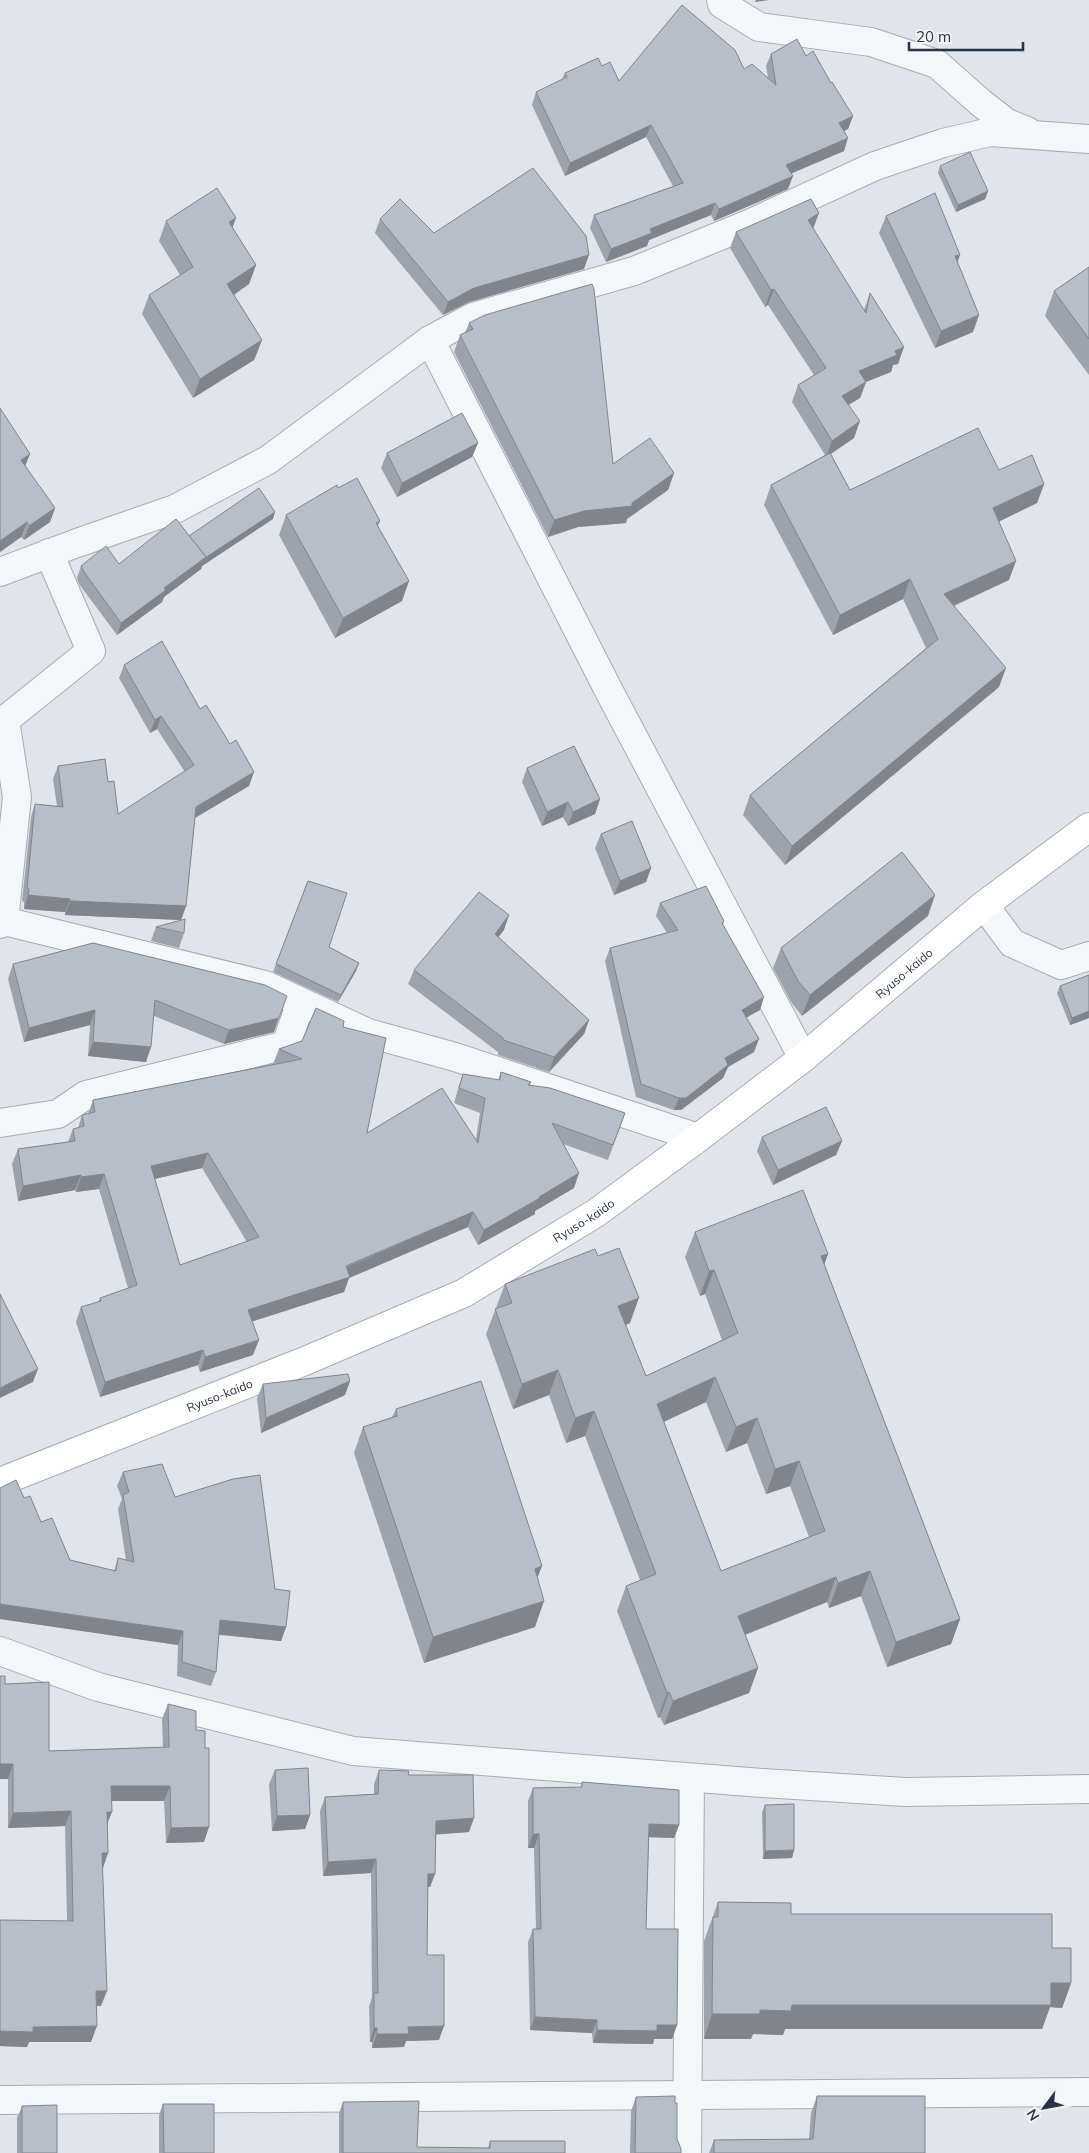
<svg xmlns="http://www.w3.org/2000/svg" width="1089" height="2153" font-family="Mulish,sans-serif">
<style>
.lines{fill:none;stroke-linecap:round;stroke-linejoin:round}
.minor-casing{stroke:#a6acb4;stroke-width:30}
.secondary-casing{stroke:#a6acb4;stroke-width:30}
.minor{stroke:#f4f6f8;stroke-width:28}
.secondary{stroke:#fff;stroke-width:28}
.wall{fill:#9ea3ab;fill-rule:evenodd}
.shaded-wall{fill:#81858b}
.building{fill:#b8bec7;stroke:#81858b;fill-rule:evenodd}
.labels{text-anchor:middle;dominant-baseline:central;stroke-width:4.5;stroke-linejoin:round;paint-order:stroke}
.street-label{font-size:12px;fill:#293342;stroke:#f1f4f7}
</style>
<rect width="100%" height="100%" fill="#e1e5ea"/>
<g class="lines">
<defs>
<g id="minor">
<path d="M721,0L722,4L759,27L871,42L937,64L981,103L1007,123L1027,131"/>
<path d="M430,340L609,691L803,1058"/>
<path d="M0,572L77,543L175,509L268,460L430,340L473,317L634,271L749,224L875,166L943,143L990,132L1089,139"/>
<path d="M984,905L1012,943L1061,965L1089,956"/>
<path d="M4,921L17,797L5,720L91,651L49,553"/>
<path d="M0,924L4,921L265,985L368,1033L455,1057L698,1138"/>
<path d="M0,1123L58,1114L86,1095L286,1045L301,1002"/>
<path d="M0,1651L98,1687L353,1751L762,1783L905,1792L1089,1789"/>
<path d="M0,2100L1089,2092"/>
<path d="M687,2153L690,1778"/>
</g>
<g id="secondary">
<path id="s1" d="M0,1482L305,1361L464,1293L596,1213L698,1138L803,1058L984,905L1089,827"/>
</g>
</defs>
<!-- minor casing -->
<use href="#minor" class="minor-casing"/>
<!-- secondary casing -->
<use href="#secondary" class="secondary-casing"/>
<!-- minor -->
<use href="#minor" class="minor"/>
<!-- secondary -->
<use href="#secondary" class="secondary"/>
</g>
<!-- wall -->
<g class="wall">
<path d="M771,54L806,56L831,83L853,116L848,129L844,131V151L791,173L788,189L714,221L711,215L649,240L647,246L606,262L590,228L594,215L673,186L646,137L565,176L532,105L536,92L562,79L565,73L602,66L619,81L744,69L768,78L766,66Z"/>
<path d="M940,166L988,191L985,199L956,212L938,173Z"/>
<path d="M886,216L957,261L973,332L935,348L879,233Z"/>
<path d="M380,219L434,233L584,269L469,302L443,315L375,233Z"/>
<path d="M166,221L232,227L256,265L249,284L234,295L262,340L254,360L193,398L142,314L149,295L180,275L159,241Z"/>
<path d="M813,229L864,310L870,293L898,364L893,365L891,372L866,382L860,398L849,405L854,438L831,454L850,490L999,470L1044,484L1037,503L999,521L1009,580L954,606L999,687L785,865L743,815L750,795L926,648L903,599L833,635L764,505L771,485L825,455L792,402L798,385L814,375L768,305L765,307L730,248L736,232Z"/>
<path d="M1089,267V375L1045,316L1054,291Z"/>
<path d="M469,323L613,464L674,473L668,490L627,519L626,523L578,527L548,537L454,352L460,335L465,333Z"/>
<path d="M0,408L25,466L55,508L50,522L24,540L21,537L0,552Z"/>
<path d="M478,443L472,457L397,497L381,468L387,453Z"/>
<path d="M338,488L380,521L378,526L402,601L335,638L279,535L286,515Z"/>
<path d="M273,519L202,566L201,569L164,597L162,602L117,635L79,584L77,578L81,566L119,564L189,536Z"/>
<path d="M124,665L200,709L249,786L195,818L186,906L181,920L65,915V912L24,909V902L22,901L31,817L35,804L57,806L53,779L58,766L108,782L118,814L185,772L157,729L150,733L119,678Z"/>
<path d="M527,768L600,799L595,814L568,826L563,817L542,826L522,782Z"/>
<path d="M601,834L651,868L646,882L614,895L595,848Z"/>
<path d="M308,881L329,947L356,971L338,1002L273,972Z"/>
<path d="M660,903L724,921L723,926L760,1010L746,1017L754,1052L728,1067L723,1078L681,1110H674L636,1097L605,961L610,948L667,933L656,916Z"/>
<path d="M928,916L802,1016L791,1002L773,968L781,948Z"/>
<path d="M156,927L184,933L179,948L151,941Z"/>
<path d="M504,930L498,937L589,1020L584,1034L549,1072L498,1055V1052L408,984L414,970Z"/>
<path d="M93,943L274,1032L224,1044L154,1016L146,1062L88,1056L90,1025L24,1042L8,979L13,964Z"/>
<path d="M1089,975V1018L1070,1025L1057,993L1060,986Z"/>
<path d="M343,1027L367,1133L476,1139L480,1113L454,1103L458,1089L463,1074L498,1080L501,1072L531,1082L530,1085L625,1113L608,1160L563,1144L574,1188L535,1211V1214L478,1245L468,1227L349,1278L344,1292L252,1321L253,1355L200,1372L198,1365L100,1397L76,1322L81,1307L98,1302L100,1298L128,1288L99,1189L76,1192L75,1190L18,1201L12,1164L18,1149L68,1142L73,1129L78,1128L82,1115L88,1114L93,1100L273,1064L279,1049ZM202,1168L247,1242L180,1265L155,1179Z"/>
<path d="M762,1137L842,1141L836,1155L773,1185L757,1151Z"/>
<path d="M695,1232L828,1254L824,1264L960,1619L951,1644L887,1667L861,1596L829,1608L827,1602L745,1635L758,1668L749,1693L664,1725L660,1717L658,1718L617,1611L626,1586L640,1580L585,1436L566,1443L549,1395L513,1409L486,1334L505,1284L598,1256L630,1323L626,1325L646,1376L722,1340L705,1294L700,1296L685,1257ZM706,1402L726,1452L747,1443L766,1494L790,1486L809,1537L721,1571L664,1422Z"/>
<path d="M350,1381L345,1395L261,1433L257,1398L263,1384Z"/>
<path d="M396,1409L537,1578L535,1627L424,1663L354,1453L363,1427L392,1417Z"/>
<path d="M123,1472L175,1497L275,1589L286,1627L281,1641L219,1635L216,1672L211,1686L177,1676L178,1645L0,1619L24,1498L70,1560L114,1571L118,1558L126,1560L118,1509L122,1499L117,1486Z"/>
<path d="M5,1684L49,1751L163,1747L162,1719L168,1704L196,1730L204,1842L166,1843L164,1801H112L107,1824L103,1868H102L101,2006H97L91,2042H29L27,2047L0,2046V1920L67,1921L65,1826L8,1828V1779Z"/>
<path d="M275,1770L310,1815L305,1829L272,1831L269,1784Z"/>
<path d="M379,1770L408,1775L469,1832L436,1834L435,1874L430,1887H428L427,1955L439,2040L406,2041L404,2047L372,2048V2042H370L369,2007L372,1997L371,1873L323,1876L320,1811L325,1797L374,1794V1784Z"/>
<path d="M582,1782L679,1825L674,1838L649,1837L646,1929L677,2025L672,2039H654L653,2044L593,2043L592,2033L530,2030L528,1942L533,1929H536L534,1848H528V1801L533,1788L581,1787Z"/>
<path d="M765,1805L794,1850L792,1858L763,1859L762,1812Z"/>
<path d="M718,1902L791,1914L1052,1948L1071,1983L1062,2008L1050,2007L1042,2029H785L783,2035L753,2034L751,2039H704V1941Z"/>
<path d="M817,2096L925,2153H709L714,2140L809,2139L811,2113Z"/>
<path d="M636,2097L677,2139L681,2153H630L631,2111Z"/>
<path d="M343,2102L417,2147L488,2148L490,2141L565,2153H339V2113Z"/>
<path d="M163,2104L214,2153H159V2115Z"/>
<path d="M22,2106L57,2153H17V2118Z"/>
</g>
<!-- shaded-wall -->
<g class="shaded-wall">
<path d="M756,0H769L755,2Z"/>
<path d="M853,116L848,129L834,136L839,123Z"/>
<path d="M651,125L646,137L565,176L570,163Z"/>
<path d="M848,138L844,151L781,178L786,165Z"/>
<path d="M793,176L788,189L714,221L719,209Z"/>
<path d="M988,191L985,199L956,212L958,205Z"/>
<path d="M715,203L711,215L649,240L647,246L606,262L611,249L650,229Z"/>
<path d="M819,213L813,229L808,220Z"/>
<path d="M236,218L229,237V222Z"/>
<path d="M589,255L584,269L469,302L443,315L448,302L474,288Z"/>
<path d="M960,255L954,272L955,256Z"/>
<path d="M256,265L249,284L220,304L227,284Z"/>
<path d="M774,289L768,305L765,307L771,290Z"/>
<path d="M979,315L973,332L935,348L941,331Z"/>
<path d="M262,340L254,360L193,398L200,379Z"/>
<path d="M904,347L898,364L893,365L891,372L853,387L859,371L895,351Z"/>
<path d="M866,382L860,398L836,412L842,396Z"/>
<path d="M860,421L854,438L826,457L832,441Z"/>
<path d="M478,443L472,457L397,497L402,483Z"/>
<path d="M30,454L24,469L21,460Z"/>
<path d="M674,473L668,490L627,519L626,523L578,527L548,537L554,520L584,511L632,503Z"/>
<path d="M1044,484L1037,503L986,528L993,508Z"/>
<path d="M55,508L50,522L24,540L29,526Z"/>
<path d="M275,512L273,519L202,566L201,569L164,597L162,602L117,635L121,623L164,588L206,557Z"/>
<path d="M27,522L21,537L0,552V541Z"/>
<path d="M1016,561L1009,580L937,613L944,594Z"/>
<path d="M910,579L903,599L833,635L840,615Z"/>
<path d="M409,581L402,601L335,638L343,618Z"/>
<path d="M1006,668L999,687L785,865L792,846Z"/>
<path d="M161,716L157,729L150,733L155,720Z"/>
<path d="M254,772L249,786L191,820L196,807Z"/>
<path d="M600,799L595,814L568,826L573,812Z"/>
<path d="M568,802L563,817L542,826L547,812Z"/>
<path d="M651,868L646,882L614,895L620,881Z"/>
<path d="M28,895L70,899L65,912L24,909Z"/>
<path d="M935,895L928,916L802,1016L810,995Z"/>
<path d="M70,901L186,906L181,920L65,915Z"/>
<path d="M509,915L504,930L490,948L495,934Z"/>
<path d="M359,963L356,971L338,1002L341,995Z"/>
<path d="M764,997L760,1010L737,1023L742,1010Z"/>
<path d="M95,1010L90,1025L24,1042L29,1028Z"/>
<path d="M1089,1011V1018L1070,1025L1072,1018Z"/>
<path d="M279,1018L274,1032L224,1044L229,1030Z"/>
<path d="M589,1020L584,1034L549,1072L554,1057Z"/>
<path d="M759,1039L754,1052L728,1067L723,1078L681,1110H674L679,1098L725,1058Z"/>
<path d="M93,1042L151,1047L146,1062L88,1056Z"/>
<path d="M842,1141L836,1155L773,1185L778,1170Z"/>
<path d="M208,1153L202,1168L145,1181L151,1166Z"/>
<path d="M579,1173L574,1188L535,1211V1214L478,1245L484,1230Z"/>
<path d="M104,1174L99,1189L76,1192L81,1177Z"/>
<path d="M81,1175L75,1190L18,1201L23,1186Z"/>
<path d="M473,1212L468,1227L349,1278L344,1292L242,1325L248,1310Z"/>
<path d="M828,1254L819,1279L821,1256Z"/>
<path d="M714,1270L705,1294L700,1296L709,1271Z"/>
<path d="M639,1298L630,1323L609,1331L618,1306Z"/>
<path d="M259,1340L253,1355L200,1372L205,1357Z"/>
<path d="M203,1350L198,1365L100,1397L105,1382Z"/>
<path d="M38,1369L33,1382L0,1398V1388Z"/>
<path d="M558,1370L549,1395L513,1409L522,1384Z"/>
<path d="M715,1377L706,1402L648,1429L657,1404Z"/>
<path d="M350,1381L345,1395L261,1433L266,1418Z"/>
<path d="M594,1411L585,1436L566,1443L575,1418Z"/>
<path d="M757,1418L747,1443L726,1452L736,1427Z"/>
<path d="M799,1461L790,1486L766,1494L775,1469Z"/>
<path d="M542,1566L532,1592L535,1569Z"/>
<path d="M870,1571L861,1596L829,1608L838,1583Z"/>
<path d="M836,1577L827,1602L729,1641L738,1616Z"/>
<path d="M544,1601L535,1627L424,1663L433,1637Z"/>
<path d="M0,1604L183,1631L178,1645L0,1619Z"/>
<path d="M960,1619L951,1644L887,1667L896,1642Z"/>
<path d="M220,1620L286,1627L281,1641L215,1634Z"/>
<path d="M758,1668L749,1693L664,1725L673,1701Z"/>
<path d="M669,1692L660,1717L658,1718L667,1693Z"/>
<path d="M0,1764H13L8,1779H0Z"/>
<path d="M111,1786H170L164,1801H106Z"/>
<path d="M71,1811L65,1826L8,1828L13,1813Z"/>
<path d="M107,1812H112L106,1827Z"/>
<path d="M310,1815L305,1829L272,1831L277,1816Z"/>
<path d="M474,1818L469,1832L431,1835L436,1821Z"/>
<path d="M649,1824L679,1825L674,1838L644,1837Z"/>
<path d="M209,1827L204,1842L166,1843L171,1828Z"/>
<path d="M533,1834H539L534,1848H528Z"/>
<path d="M794,1850L792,1858L763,1859L765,1851Z"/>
<path d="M102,1853H108L103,1868H96Z"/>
<path d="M376,1859L371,1873L323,1876L328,1862Z"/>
<path d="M428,1874H435L430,1887H423Z"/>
<path d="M1051,1983H1071L1062,2008L1050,2007L1042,2029H785L783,2035L753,2034L751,2039H704L712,2014L760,2010L792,2005Z"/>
<path d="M96,1991H107L101,2006H91Z"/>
<path d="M535,2017L597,2020L592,2033L530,2030Z"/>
<path d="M657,2025H677L672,2039H654L653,2044L593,2043L597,2030Z"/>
<path d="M97,2026L91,2042H29L27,2047L0,2046V2031L33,2027Z"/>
<path d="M444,2026L439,2040L406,2041L404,2047L372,2048L377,2034L408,2027Z"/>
<path d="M374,2028H377L372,2042H370Z"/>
</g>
<!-- building -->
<g class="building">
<path d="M682,5L735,50L744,69L752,64L776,85L771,54L797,39L806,56L813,51L831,83L832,82L853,116L839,123L848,138L786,165L793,176L719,209L715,203L650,229L652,233L611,249L594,215L683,183L651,125L570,163L536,92L567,77L565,73L598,58L602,66L610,62L619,81Z"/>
<path d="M970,152L988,191L958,205L940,166Z"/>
<path d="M533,168L586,236L589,255L474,288L448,302L380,219L400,199L434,233Z"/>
<path d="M217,188L236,218L229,222L256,265L227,284L262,340L200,379L149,295L193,267L166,221Z"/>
<path d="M935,193L960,255L955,256L979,315L941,331L886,216Z"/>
<path d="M811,199L819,213L808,220L866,313L870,293L904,347L895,351L897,355L859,371L866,382L842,396L860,421L832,441L798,385L826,368L774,289L771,290L736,232Z"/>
<path d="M1089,267V339L1054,291Z"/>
<path d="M592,284L594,289L613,464L650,438L674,473L632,503V506L584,511L554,520L460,335L473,329L469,323L485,315Z"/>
<path d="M0,408L30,454L21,460L55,508L29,526L27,522L0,541Z"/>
<path d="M462,413L478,443L402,483L387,453Z"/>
<path d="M978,428L999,470L1032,455L1044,484L993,508L1016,561L944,594L1006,668L792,846L750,795L938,639L910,579L840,615L771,485L830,453L850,490Z"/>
<path d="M357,478L380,521L376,523L409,581L343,618L286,515L337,485L338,488Z"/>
<path d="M259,488L275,512L205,558L206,557L189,536Z"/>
<path d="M176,519L206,557L164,588L166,590L121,623L84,572L81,566L106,546L119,564Z"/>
<path d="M162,641L200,709L206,705L230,744L236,740L254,772L196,807L186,906L70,901V899L28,895L29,889L27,888L35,804L63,807L58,766L105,759L108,782L114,781L118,814L194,765L161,716L155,720L124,665Z"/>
<path d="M574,746L600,799L573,812L568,802L547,812L527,768Z"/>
<path d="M632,821L651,868L620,881L601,834Z"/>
<path d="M902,852L935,895L810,995L798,981L781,948Z"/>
<path d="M308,881L347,893L329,947L359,963L341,995L276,964Z"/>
<path d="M706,886L724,921L722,923L764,997L742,1010L759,1039L725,1058L728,1065L686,1098H679L641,1084L610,948L678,930L660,903Z"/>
<path d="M479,892L509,915L495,934L589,1020L554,1057L503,1040V1038L414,970Z"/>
<path d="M185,919L184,933L156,927Z"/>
<path d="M93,943L265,985L287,996L279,1018L229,1030L155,1000L151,1047L93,1042L95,1010L29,1028L13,964Z"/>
<path d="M1089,975V1011L1072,1018L1060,986Z"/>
<path d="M316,1008L344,1021L343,1027L386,1038L367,1133L442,1088L478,1143L485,1098L459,1088L463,1074L500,1080L501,1072L531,1082L528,1085L550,1088L625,1113L613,1145L552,1123L579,1173L539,1197L540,1198L484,1230L473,1212L346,1266L350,1277L248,1310L259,1340L205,1357L203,1350L105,1382L81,1307L101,1301L100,1298L137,1285L104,1174L81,1177V1175L23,1186L18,1149L75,1141L73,1129L84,1126L82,1115L95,1112L93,1100L302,1059L279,1049L302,1041ZM208,1153L259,1237L180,1265L151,1166Z"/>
<path d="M826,1107L842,1141L778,1170L762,1137Z"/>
<path d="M803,1190L828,1254L821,1256L960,1619L896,1642L870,1571L838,1583L836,1577L738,1616L758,1668L673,1701L669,1692L667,1693L626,1586L656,1574L594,1411L575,1418L558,1370L522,1384L495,1309L512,1303L505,1284L595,1249L598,1256L619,1248L639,1298L618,1306L646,1376L738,1333L714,1270L709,1271L695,1232ZM715,1377L736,1427L757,1418L775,1469L799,1461L825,1531L721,1571L657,1404Z"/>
<path d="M0,1294L38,1369L0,1388Z"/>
<path d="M348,1374L350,1381L266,1418L263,1384Z"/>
<path d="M481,1381L542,1566L535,1569L544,1601L433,1637L363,1427L397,1416L396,1409Z"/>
<path d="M162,1464L175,1497L233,1479L260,1475L275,1589L290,1591L286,1627L220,1620L216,1672L182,1662L183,1631L0,1604V1488L16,1480L24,1498L30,1496L41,1522L52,1518L70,1560L116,1571L118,1558L134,1562L123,1495L129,1492L123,1472Z"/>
<path d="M0,1676H5V1684L49,1682V1751L169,1747L168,1704L196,1711V1730L205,1731V1748H209V1827L171,1828L170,1786H111L112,1812H107L108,1853H102L107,1991H96L97,2026L33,2027V2032L0,2031V1920L73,1921L71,1811L13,1813V1764H0Z"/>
<path d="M308,1768L310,1815L277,1816L275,1770Z"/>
<path d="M379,1770L409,1771L408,1775H473L474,1818L436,1821L435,1874H428L427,1955H444V2026L408,2027L409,2034H377V2028H374V1993H378L376,1859L328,1862L325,1797L378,1794Z"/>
<path d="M582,1782L679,1790V1825L649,1824L646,1929H678L677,2025H657V2031L597,2030V2020L535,2017L533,1929H541L539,1834H533V1788L582,1787Z"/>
<path d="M794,1804V1850L765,1851V1805Z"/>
<path d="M718,1902L791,1903V1914H1052V1948H1071V1983H1051V2005H792L791,2011L760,2010V2014H712L713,1917H718Z"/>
<path d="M675,2096V2103H677V2139L681,2149V2153H635L636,2097Z"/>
<path d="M817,2096H925V2153H714V2140L813,2139Z"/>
<path d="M419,2101L417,2147L490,2148V2141H565V2153H343V2102Z"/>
<path d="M163,2104H214V2153H164Z"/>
<path d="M57,2105V2153H22V2106Z"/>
</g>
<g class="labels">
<!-- street labels -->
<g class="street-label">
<text stroke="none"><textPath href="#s1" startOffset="1046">Ryuso-kaido</textPath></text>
<text stroke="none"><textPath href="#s1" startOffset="641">Ryuso-kaido</textPath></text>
<text stroke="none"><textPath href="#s1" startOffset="236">Ryuso-kaido</textPath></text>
</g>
</g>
<!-- north arrow -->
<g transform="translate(1044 2108) rotate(238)" stroke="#f1f4f7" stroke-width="4" paint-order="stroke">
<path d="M0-4L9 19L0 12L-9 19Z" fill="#293342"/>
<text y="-8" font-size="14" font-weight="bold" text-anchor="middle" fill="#293342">N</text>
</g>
<!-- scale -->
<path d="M909 42v8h114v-8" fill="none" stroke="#293342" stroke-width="2.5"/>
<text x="916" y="42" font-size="15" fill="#293342" stroke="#f1f4f7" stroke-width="4" paint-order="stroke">20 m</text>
</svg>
